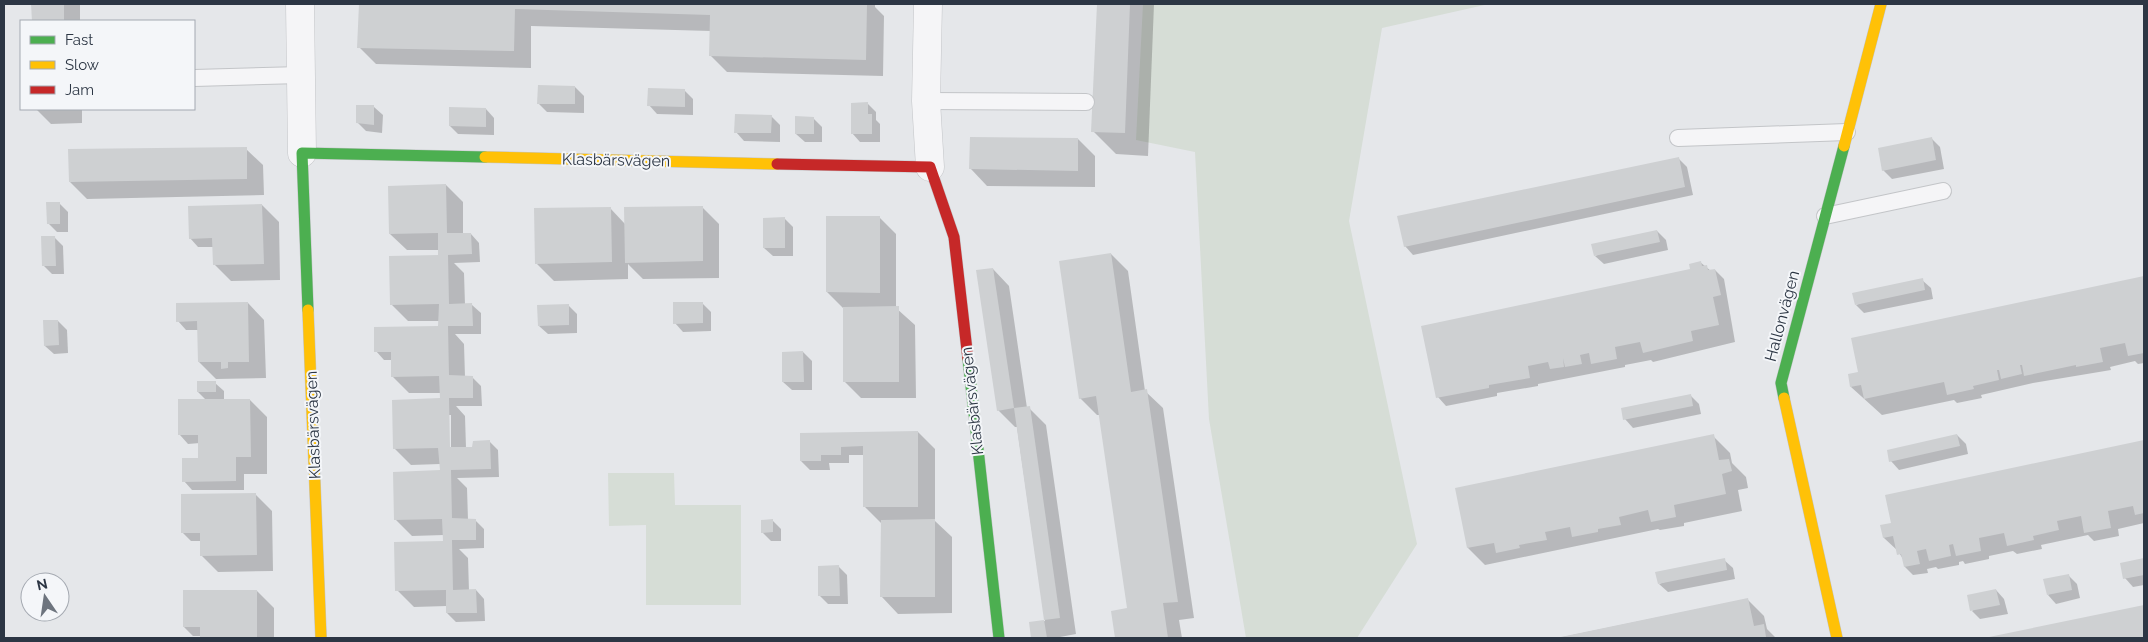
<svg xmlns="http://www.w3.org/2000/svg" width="2148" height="642" font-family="Raleway,sans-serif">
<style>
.green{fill:#d6ddd6}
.shadow{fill:#0003;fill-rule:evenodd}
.building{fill:#ced0d2}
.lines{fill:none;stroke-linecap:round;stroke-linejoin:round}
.lane-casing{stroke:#c3c5c8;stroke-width:18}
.street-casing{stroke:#c3c5c8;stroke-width:29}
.fast-casing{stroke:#c3c5c8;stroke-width:12}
.slow-casing{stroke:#c3c5c8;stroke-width:12}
.jam-casing{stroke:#c3c5c8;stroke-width:12}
.lane{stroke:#f5f5f7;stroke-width:16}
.street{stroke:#f5f5f7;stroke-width:28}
.fast{stroke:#4caf50;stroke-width:11}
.slow{stroke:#ffc107;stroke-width:11}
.jam{stroke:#c62828;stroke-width:11}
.labels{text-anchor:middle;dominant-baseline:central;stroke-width:4;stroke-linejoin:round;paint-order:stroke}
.street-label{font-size:16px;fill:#2c3644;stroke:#f4f6f9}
</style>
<rect width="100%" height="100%" fill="#e5e7ea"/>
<!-- green -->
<g class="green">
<path d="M1143,4H1489L1382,28L1349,221L1417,544L1357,638H1246L1209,419L1195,152L1136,140Z"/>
<path d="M608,473H674L675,505H741V605H646V525L609,526Z"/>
</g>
<!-- shadow -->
<g class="shadow">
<rect x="33" y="4" width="47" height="17"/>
<path d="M360,4H875V7L884,16L883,76L727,72L710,55L711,31L531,26V68L376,64L359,47Z"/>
<path d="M1098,4H1154L1148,156L1116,154L1093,131Z"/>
<path d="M575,87L584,96V113L547,112L538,103Z"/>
<path d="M684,90L693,99V115L657,114L649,105Z"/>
<path d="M868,104L876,112V120L880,124V142H860L852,133Z"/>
<path d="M374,107L383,115L382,133L366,131L357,122Z"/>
<path d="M36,109H82V123L51,124Z"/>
<path d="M486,109L494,118V135L458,134L450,126Z"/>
<path d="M771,116L780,125V142L744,141L736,132Z"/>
<path d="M813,118L822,127V142H805L796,134Z"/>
<path d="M1931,138L1940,147L1944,169L1892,179L1883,170Z"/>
<path d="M1078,139L1095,156V187L987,186L971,169Z"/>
<path d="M246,149L263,165L264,195L87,199L70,182Z"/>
<path d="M1678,158L1687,167L1693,195L1413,255L1405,246Z"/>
<path d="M446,185L463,202V234H471L479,243L480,262L454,263L464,273L465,305H472L481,313V334H455L464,344L465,377H472L481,386L482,406H456L465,416L466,448H474L489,441L498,450L499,477L457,478L467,488L468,520H475L484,529V548L459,549L468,558L469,591L476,590L484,599L485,621L456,622L447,613V606L414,607L397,590L444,541V535L412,536L395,519L443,471L440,464L411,465L394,448L443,399L441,393H409L392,376V360H384L376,351L440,327V321H408L391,304L442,256L439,250H407L390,234ZM448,415H451V453H449Z"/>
<path d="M59,203L68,212V232H57L48,223Z"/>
<path d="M262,205L279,222L280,280L231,281L214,264L213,247H198L190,238Z"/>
<path d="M702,207L719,224V278L643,279L628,264V279L554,281L537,264L610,208L625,224Z"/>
<path d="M879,217L896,234V308L915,325L916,398H861L844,381V309L827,292Z"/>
<path d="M785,219L793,227V256H773L764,248Z"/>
<path d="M1657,231L1666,240L1668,250L1604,264L1595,256Z"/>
<path d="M54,237L63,246L64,274H52L43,265Z"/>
<path d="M1111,254L1128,271L1145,391L1163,408L1194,618L1179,620L1182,638H1116L1112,612L1128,609L1100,415H1097L1080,398Z"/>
<path d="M1700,262L1711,271L1715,270L1724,279L1735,342L1653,362L1651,360L1625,365V367L1538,384V386L1497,393V396L1446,406L1438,397L1691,270Z"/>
<path d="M993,269L1009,286L1027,408H1029L1046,425L1076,634L1060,637V638H1032L1030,623L1045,621L1017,427H1015L998,410Z"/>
<path d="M2144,277V363L2138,364L2135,361L2110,367L2111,370L2033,383L1981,395L1982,398L1957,403L1954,400L1882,415L1851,387L1859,373L1852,339Z"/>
<path d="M1922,280L1931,288L1933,299L1864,313L1856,305Z"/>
<path d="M248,303L264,320L266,378L216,379L199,362L198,330H186L178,321Z"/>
<path d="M702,303L711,312V331L683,332L675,323Z"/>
<path d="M568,305L577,314V333L548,334L539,326Z"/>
<path d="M58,321L67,330L68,353L54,354L45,346Z"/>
<path d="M803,352L812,361V390H792L783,382Z"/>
<path d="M215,383L224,391V400H250L267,417V474H244V490H192L184,481L202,459L200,443L188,444L180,435L206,400L198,392Z"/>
<path d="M1690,395L1699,404L1701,414L1633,428L1625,419Z"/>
<path d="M918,432L935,449V521L952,537V613L898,614L882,597V524L865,507L864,455H849V463H829L830,470H810L801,461V434Z"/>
<path d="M1957,435L1966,444L1968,454L1899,470L1891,461Z"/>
<path d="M1713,436L1730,453L1732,463L1746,477L1748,488L1738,490L1742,511L1684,523V526L1660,530L1658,529L1485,565L1468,548L1456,489Z"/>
<path d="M2144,441V523L2118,529L2119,536L2094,541L2088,535L2041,545L2042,549L2017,554L2013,551L1989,556V559L1965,564L1963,561L1959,562V565L1938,569L1936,567L1927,569L1928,573L1913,575L1905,567L1903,559L1898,551L1884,538L1882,526L1892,524L1886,496Z"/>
<path d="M255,494L272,511L273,571L218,572L201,555V541H191L182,532Z"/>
<path d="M772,520L781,529V541H771L762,532Z"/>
<path d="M2144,559V585L2133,587L2125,578L2122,564Z"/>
<path d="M1724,560L1733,568L1735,579L1668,592L1659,584Z"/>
<path d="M838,566L847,575L848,604H828L820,596Z"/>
<path d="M2068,575L2077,584L2080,598L2056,604L2048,595Z"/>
<path d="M1996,590L2004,599L2008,614L1980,619L1972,611Z"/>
<path d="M257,591L274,608V638H201V636H193L184,627Z"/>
<path d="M1747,599L1764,616L1767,629L1776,638H1558Z"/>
<path d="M2144,606V638H1991Z"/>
</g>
<!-- building -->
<g class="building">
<path d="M31,4H64V21H32Z"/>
<path d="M359,4H867L866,60L709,56L710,15L515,9L514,51L357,48Z"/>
<path d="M1097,4H1130L1125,133L1091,132Z"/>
<path d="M538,85L575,86V104H537Z"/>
<path d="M648,88L685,89V107L647,106Z"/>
<path d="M868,102V114H872V134H851V103Z"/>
<path d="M356,105H374V125L356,123Z"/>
<path d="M449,107L486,108V127L449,126Z"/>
<path d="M735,114L772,115L771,133H734Z"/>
<path d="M795,116L814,117V134H795Z"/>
<path d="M970,137L1078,138V171L969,169Z"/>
<path d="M1932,137L1936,160L1882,171L1878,148Z"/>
<path d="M247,147V179L69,182L68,149Z"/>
<path d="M1679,157L1685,187L1404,247L1397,216Z"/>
<path d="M446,184L447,233H471L472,254L448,255L449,304L472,303L473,326H448L449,375L473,376V398H449L450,447H472L473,441L490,440L491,469L451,470L452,518L476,519V540H452L453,590L476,589L477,613H446V590L395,591L394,542L443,541L442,519L394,520L393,472L440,470L438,448L393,449L392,400L440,398L439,376L391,377V352H374V327L438,326L439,304L390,305L389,256L438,255V233L389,234L388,186Z"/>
<path d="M46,202H60V224H47Z"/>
<path d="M262,204L264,264L213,265L212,238L189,239L188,206Z"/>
<path d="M703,206V261L625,263L624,207Z"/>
<path d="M611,207L612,262L535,264L534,208Z"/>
<path d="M826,216H880V293L826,292Z"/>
<path d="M785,217V248H763V218Z"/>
<path d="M1657,230L1660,242L1594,256L1591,244Z"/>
<path d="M41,236H55L56,266H42Z"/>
<path d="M1111,253L1131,392L1147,389L1178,602L1163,603L1168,638H1115L1111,611L1127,608L1096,396L1079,399L1059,261Z"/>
<path d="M1701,261L1702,266L1707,265L1708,270L1715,269L1721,295L1713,297L1719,325L1691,331L1693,341L1643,353L1640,342L1615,347L1617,359L1591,364L1589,353L1580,355L1582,364L1565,367L1563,358L1564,367L1550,369L1548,362L1528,366L1530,378L1489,385V388L1436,398L1421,326L1690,269L1689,264Z"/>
<path d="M993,268L1014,408L997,411L976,270Z"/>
<path d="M2144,276V353L2128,356L2125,343L2100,348L2103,362L2076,367V365L2024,376L2022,365H2020L2022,374L2001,379L1999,370H1997L1999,380L1973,386L1974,389L1947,395L1944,382L1864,399L1861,385L1850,387L1848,374L1858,372L1851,338Z"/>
<path d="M1923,278L1925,290L1855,305L1852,293Z"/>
<path d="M248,302L249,362H228V368L221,369V362H198L197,321L176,322V303Z"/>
<path d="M673,302H703V323L673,324Z"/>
<path d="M569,304V325L538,326L537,305Z"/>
<path d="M899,306V382H843V307Z"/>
<path d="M43,320H58L59,345L44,346Z"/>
<path d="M803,351L804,382H782V352Z"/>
<rect x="197" y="381" width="19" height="11"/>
<path d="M1691,394L1693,406L1623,420L1621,408Z"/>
<path d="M178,399H250L251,457H236V481L182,482V458H198V435H178Z"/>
<path d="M1030,406L1060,618L1044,620L1014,408Z"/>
<path d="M918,431V507H863V446L841,447V455H821V461H800V433Z"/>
<path d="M1714,434L1719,460L1729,459L1732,471L1722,474L1726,494L1674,505L1676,517L1651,522L1648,510L1619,517L1621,525L1598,529V532L1572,537L1570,527L1545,532L1547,540L1519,545L1520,548L1496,553L1494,543L1467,548L1455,488Z"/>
<path d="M1957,434L1960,446L1889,462L1887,450Z"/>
<path d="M2144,440V513L2135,515L2133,506L2108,511L2111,528L2084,533L2081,516L2057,521L2059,530L2033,536L2034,540L2007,546L2004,533L1979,538L1981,551L1956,556L1953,544L1949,545L1951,556L1929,561L1926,549L1917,551L1920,564L1904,567L1901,554L1897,555L1893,536L1883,538L1880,525L1891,523L1885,495Z"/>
<path d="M256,493L257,555L200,556V533H181V494Z"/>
<path d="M773,519V532L761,533V520Z"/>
<path d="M935,519V597H880L881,520Z"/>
<path d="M1725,558L1727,570L1658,584L1655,572Z"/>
<path d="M2144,558V575L2123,579L2120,563Z"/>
<path d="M839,565L840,596H818V566Z"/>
<path d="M2069,574L2072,590L2047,595L2043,579Z"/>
<path d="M1996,589L2000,605L1970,611L1967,595Z"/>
<path d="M183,590H257V638H200V627H183Z"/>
<path d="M1748,598L1754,626L1764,624L1766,637L1759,638H1556Z"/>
<path d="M2144,605V638H1989V637Z"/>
<path d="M1044,620L1047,638H1031L1029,622Z"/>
</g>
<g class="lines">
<defs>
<g id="lane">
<path d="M194,78L301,75"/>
<path d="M926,101L1086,102"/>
<path d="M1678,138L1847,132"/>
<path d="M1825,216L1943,191"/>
</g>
<g id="street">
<path d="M300,4L302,153"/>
<path d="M928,4L926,101L930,167"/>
</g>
<g id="fast">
<path d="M308,310L302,153L485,157"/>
<path d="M968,359L999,638"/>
<path d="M1784,398L1781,383L1844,146"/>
</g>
<g id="slow">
<path d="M1844,146L1881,4"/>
<path d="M485,157L777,164"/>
<path d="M308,310L321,638"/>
<path d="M1784,398L1837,638"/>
</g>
<path id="jam" d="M777,164L930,167L954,237L968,359"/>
</defs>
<!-- lane casing -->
<use href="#lane" class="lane-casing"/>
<!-- street casing -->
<use href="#street" class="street-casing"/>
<!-- fast casing -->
<use href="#fast" class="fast-casing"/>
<!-- slow casing -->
<use href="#slow" class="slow-casing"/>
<!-- jam casing -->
<use href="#jam" class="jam-casing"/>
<!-- lane -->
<use href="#lane" class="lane"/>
<!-- street -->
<use href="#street" class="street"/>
<!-- fast -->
<use href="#fast" class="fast"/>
<!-- slow -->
<use href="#slow" class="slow"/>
<!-- jam -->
<use href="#jam" class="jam"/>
</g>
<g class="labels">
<!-- street labels -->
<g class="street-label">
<text transform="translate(616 160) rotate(1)">Klasbärsvägen</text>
<text transform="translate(1782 316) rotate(-75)">Hallonvägen</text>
<text transform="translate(972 401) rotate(-96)">Klasbärsvägen</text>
<text transform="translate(313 425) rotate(-92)">Klasbärsvägen</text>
</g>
</g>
<!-- border -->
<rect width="2148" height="642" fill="none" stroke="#2c3644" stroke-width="10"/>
<!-- legend -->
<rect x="20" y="20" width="175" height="90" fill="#f4f6f9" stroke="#a4a9b1"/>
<rect x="30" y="36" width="25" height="8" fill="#4caf50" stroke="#a4a9b1"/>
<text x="65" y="45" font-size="15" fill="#2c3644">Fast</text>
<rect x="30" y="61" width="25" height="8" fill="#ffc107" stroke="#a4a9b1"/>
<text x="65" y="70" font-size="15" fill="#2c3644">Slow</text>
<rect x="30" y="86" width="25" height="8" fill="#c62828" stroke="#a4a9b1"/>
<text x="65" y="95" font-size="15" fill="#2c3644">Jam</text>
<!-- north arrow -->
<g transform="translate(45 597) rotate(347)"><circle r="24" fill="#f4f6f9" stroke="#a4a9b1"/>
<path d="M0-4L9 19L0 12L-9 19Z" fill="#6d747e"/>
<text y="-8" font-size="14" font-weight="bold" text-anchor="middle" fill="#2c3644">N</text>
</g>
</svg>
